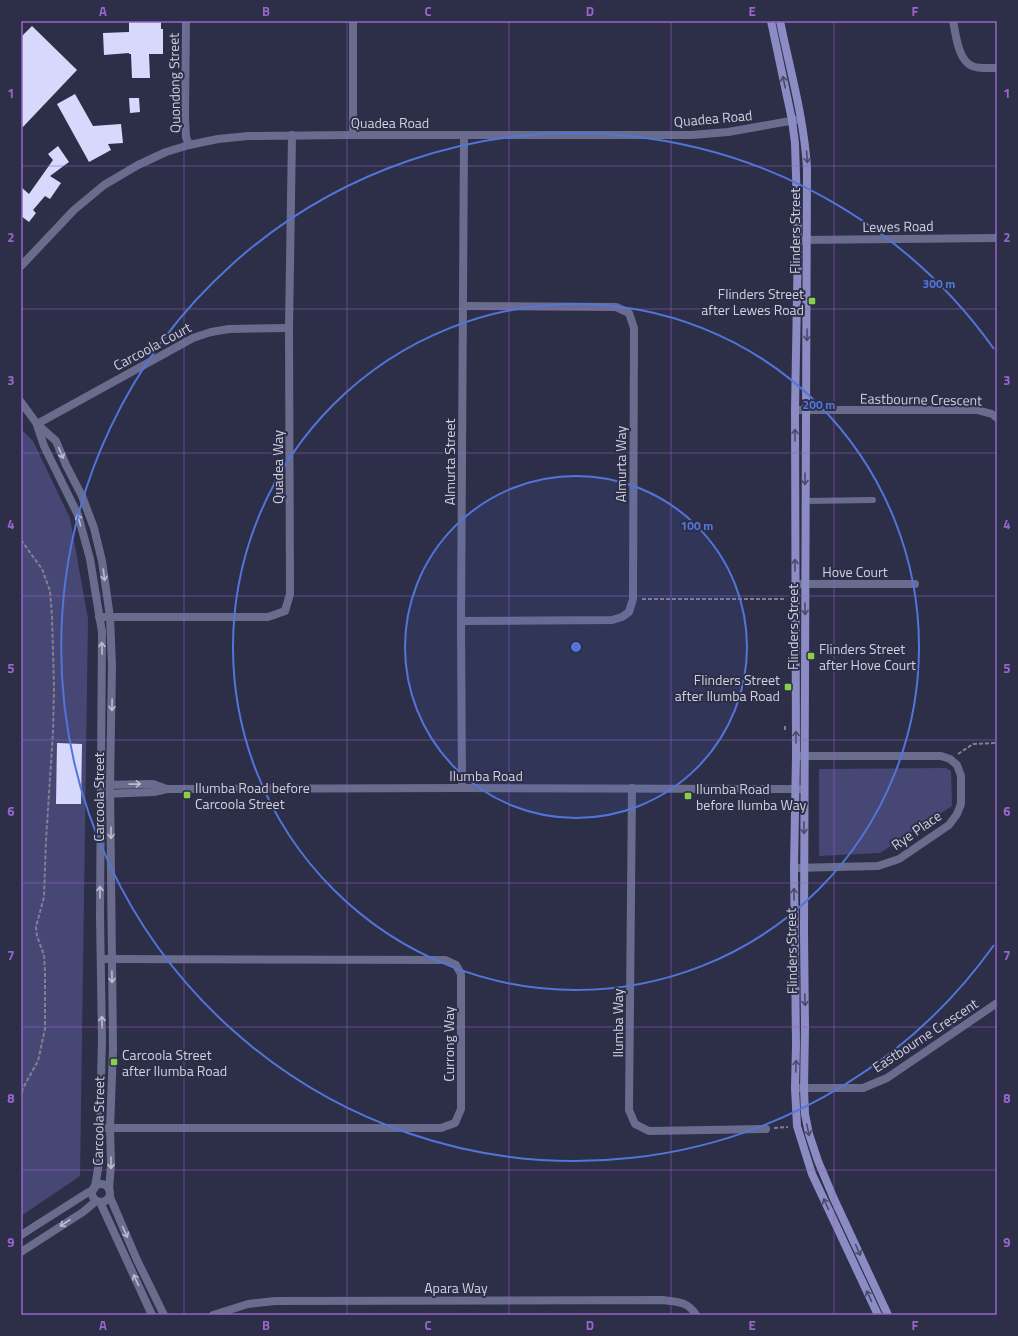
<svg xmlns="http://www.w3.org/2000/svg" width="1018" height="1336" font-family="'Titillium Web',sans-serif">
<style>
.green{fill:#474776}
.building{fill:#d7d9fc}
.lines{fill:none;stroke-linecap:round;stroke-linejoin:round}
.path{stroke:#7f8094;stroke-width:2;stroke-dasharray:4 2;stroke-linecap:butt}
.service{stroke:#6a6c8e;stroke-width:6}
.minor{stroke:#6a6c8e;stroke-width:8}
.tertiary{stroke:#6a6c8e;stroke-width:8}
.secondary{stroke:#8b8cc3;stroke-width:8}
.oneway{stroke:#494a6c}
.oneway2{stroke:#bbbcd0}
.grid{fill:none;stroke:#9865cb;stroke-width:1;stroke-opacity:0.55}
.ring{fill:none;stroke:#5275da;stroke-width:2}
.poi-dot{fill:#89cf49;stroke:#2d2e47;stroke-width:1.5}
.labels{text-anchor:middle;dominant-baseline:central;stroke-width:4;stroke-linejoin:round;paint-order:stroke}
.street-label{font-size:14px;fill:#cfd0e0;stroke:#2d2e47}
.poi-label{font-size:14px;fill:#cfd0e0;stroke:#2d2e47;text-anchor:start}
.centre{fill:#5275da;stroke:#2d2e47;stroke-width:2}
.ring-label{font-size:12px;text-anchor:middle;font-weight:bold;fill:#5275da;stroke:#2d2e47;stroke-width:4;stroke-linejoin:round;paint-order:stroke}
.neatline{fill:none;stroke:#9865cb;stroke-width:1.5}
.grid-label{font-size:13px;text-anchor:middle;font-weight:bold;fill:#9865cb}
</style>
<rect width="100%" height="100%" fill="#2d2e47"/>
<!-- green -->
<g class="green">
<path d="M21,429L33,441L70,518L88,619L80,1176L21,1216Z"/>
<path d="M946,768L951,771L952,806L880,853L819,856V769Z"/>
</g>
<!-- building -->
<g class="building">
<path d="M129,21H161V29H163V54H149L150,78H132L131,54H129V53L104,55L103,33L129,32Z"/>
<path d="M32,26L77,70L21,129V37Z"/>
<path d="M75,94L93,126L121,124L123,143L108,144L111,150L89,162L57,104Z"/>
<path d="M129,98H139L140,112L130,113Z"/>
<path d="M58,146L69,162L50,176L61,183L50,199L45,196L33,210L36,213L29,222L21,216V187L29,194L53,160L48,154Z"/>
<path d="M57,743L82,744L81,804H56Z"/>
</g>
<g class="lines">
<!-- path -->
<g class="path">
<path d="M21,540L42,569L50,591L52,616L54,687L53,732L46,840L44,897L36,927L37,936L44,955L45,973V1029L38,1061L23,1088L21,1096"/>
<path d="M642,599H786"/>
<path d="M785,730V724"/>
<path d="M958,754L973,744L997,743"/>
<path d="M774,1128L788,1127"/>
</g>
<!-- service -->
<path class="service" d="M805,501L873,500"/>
<!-- minor -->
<g class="minor">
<path d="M186,21L185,116L186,137L189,145"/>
<path d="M953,21C956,35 958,60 972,66C978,69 990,68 997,68"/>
<path d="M353,135V21"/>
<path d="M800,240L997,238"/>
<path d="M21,266L74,210L104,185L138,165L166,152L189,145L218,139L248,136L353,135H692L728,132L801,119"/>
<path d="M795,410H977L992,414L997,418"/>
<path d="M37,424L193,338L211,332L229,329L289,328"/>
<path d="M795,584H915"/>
<path d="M99,617H268L285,611L290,594L289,328L292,135"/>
<path d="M461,621L612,620L622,617L629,612L633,599L634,328L629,313L616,307L463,306"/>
<path d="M103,785L153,784L167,789"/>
<path d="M462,788L461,621L464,136"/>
<path d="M632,788L629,1110L635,1124L649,1131L766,1129"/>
<path d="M103,794L154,792L167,789L462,788L804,789"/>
<path d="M794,868L878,866L899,859L949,825L957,814L961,804V776L957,765L950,759L941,756H799"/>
<path d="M797,1088H863L887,1078L997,1003"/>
<path d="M99,1128H441L455,1123L461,1109V974L456,965L445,960L101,959"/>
<path d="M21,1235L87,1193L93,1190"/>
<path d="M21,1252L83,1212L96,1201"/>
<path d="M213,1315L248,1304L275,1301L662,1300C677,1302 688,1301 696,1315"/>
</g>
<!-- tertiary -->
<g class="tertiary">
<path d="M21,402L37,424L56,441L66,465L82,496L94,528L102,561L110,617L112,666L110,785L113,1049L110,1128L111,1165L109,1189"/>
<path d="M37,425L44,446L78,515L90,559L102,632L100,916L102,1040L99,1163L95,1187"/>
<circle cx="101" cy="1193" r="9"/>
<path d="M110,1197L137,1260L164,1315"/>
<path d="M100,1202L152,1315"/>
</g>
<!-- secondary -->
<g class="secondary">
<path d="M771,21L792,120L795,143L798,240L795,410L796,756L794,868L796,1045L795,1088L797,1126L812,1174L878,1315"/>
<path d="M780,21C790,70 804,118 807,168L804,932L805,1028L804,1089L805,1114L809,1134L818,1161L834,1199L888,1315"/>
</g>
</g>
<!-- one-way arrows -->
<defs><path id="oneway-shaft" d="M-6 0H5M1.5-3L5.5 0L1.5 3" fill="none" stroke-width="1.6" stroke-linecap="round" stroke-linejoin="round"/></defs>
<g class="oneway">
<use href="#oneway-shaft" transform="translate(784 82) rotate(-102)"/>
<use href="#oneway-shaft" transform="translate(807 157) rotate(86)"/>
<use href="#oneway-shaft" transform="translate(807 335) rotate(91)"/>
<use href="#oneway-shaft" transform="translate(795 435) rotate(-90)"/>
<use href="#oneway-shaft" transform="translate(805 479) rotate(90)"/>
<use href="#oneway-shaft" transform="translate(795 565) rotate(-90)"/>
<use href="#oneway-shaft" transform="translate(805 609) rotate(89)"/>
<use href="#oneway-shaft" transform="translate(796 737) rotate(-90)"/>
<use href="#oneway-shaft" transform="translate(804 828) rotate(90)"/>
<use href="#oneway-shaft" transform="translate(794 894) rotate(-91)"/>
<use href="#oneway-shaft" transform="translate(805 1000) rotate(88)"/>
<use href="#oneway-shaft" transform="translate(796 1066) rotate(-88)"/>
<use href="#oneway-shaft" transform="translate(808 1130) rotate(78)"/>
<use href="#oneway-shaft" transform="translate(826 1204) rotate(-115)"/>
<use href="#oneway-shaft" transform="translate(858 1250) rotate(66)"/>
<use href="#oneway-shaft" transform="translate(869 1296) rotate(-115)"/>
</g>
<g class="oneway2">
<use href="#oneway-shaft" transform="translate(61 453) rotate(67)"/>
<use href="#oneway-shaft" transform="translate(79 520) rotate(-106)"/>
<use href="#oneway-shaft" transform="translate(104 575) rotate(83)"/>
<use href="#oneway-shaft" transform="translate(102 648) rotate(-91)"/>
<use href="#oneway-shaft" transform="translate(112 705) rotate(91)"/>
<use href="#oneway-shaft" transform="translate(135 784) rotate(-1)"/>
<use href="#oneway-shaft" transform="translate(111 833) rotate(90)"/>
<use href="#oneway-shaft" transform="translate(100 892) rotate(-90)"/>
<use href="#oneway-shaft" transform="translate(112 977) rotate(89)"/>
<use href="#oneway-shaft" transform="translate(102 1022) rotate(-91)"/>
<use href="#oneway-shaft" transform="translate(111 1163) rotate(90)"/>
<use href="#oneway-shaft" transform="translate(65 1223) rotate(147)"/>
<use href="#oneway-shaft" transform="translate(125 1232) rotate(66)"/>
<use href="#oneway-shaft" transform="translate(136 1280) rotate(-115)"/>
</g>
<!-- grid -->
<path class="grid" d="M184,21V1315M347,21V1315M509,21V1315M671,21V1315M834,21V1315M21,166H997M21,309H997M21,453H997M21,596H997M21,740H997M21,883H997M21,1027H997M21,1170H997"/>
<!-- distance rings -->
<circle cx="576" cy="647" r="171" fill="#5275da" fill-opacity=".12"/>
<g class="ring">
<circle cx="576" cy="647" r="171"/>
<circle cx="576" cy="647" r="343"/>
<path d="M994 945A514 514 0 1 1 994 349"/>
</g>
<!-- markers -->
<g class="poi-dot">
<rect x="808" y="297" width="8" height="8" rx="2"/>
<rect x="807" y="652" width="8" height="8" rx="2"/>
<rect x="784" y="683" width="8" height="8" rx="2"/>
<rect x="183" y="791" width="8" height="8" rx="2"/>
<rect x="684" y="792" width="8" height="8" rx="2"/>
<rect x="110" y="1058" width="8" height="8" rx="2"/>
</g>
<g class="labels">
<!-- street labels -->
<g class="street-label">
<text transform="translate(174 83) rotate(-91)">Quondong Street</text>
<text transform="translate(713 118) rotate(-5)">Quadea Road</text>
<text x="390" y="122">Quadea Road</text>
<text transform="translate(898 226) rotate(-1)">Lewes Road</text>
<text transform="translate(794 231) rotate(-90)">Flinders Street</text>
<text transform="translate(152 346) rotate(-28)">Carcoola Court</text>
<text transform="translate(921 399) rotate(1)">Eastbourne Crescent</text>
<text transform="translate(449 462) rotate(-90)">Almurta Street</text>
<text transform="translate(620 464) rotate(-90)">Almurta Way</text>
<text transform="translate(277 467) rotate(-90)">Quadea Way</text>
<text x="855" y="571">Hove Court</text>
<text transform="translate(792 627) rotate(-90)">Flinders Street</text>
<text x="486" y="775">Ilumba Road</text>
<text transform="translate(98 797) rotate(-90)">Carcoola Street</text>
<text transform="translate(916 830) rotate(-35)">Rye Place</text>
<text transform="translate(791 951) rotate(-91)">Flinders Street</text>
<text transform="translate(617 1023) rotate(-90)">Ilumba Way</text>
<text transform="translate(925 1035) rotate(-33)">Eastbourne Crescent</text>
<text transform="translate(448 1044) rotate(-90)">Currong Way</text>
<text transform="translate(98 1121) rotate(-89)">Carcoola Street</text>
<text x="456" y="1287">Apara Way</text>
</g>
<!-- poi labels -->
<g class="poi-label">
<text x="804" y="293" text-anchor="end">Flinders Street<tspan x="804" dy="16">after Lewes Road</tspan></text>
<text x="819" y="648">Flinders Street<tspan x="819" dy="16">after Hove Court</tspan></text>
<text x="780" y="679" text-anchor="end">Flinders Street<tspan x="780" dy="16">after Ilumba Road</tspan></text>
<text x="195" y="787">Ilumba Road before<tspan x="195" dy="16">Carcoola Street</tspan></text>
<text x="696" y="788">Ilumba Road<tspan x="696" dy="16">before Ilumba Way</tspan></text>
<text x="122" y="1054">Carcoola Street<tspan x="122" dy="16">after Ilumba Road</tspan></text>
</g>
</g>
<circle cx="576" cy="647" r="6" class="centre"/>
<g class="ring-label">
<text x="939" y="288">300 m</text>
<text x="819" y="409">200 m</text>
<text x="697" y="530">100 m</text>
</g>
<!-- border -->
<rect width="1018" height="1336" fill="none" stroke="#2d2e47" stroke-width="44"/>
<rect x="22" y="22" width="974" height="1292" class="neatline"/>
<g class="grid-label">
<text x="103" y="16">A</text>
<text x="266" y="16">B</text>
<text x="428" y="16">C</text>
<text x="590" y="16">D</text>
<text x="752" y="16">E</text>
<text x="915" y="16">F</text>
<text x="11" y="98">1</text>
<text x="1007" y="98">1</text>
<text x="11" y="242">2</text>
<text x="1007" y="242">2</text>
<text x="11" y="385">3</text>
<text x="1007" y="385">3</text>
<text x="11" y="529">4</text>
<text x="1007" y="529">4</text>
<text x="11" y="673">5</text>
<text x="1007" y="673">5</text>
<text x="11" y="816">6</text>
<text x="1007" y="816">6</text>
<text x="11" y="960">7</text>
<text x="1007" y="960">7</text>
<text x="11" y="1103">8</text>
<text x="1007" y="1103">8</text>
<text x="11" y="1247">9</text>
<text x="1007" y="1247">9</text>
<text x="103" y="1330">A</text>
<text x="266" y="1330">B</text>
<text x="428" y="1330">C</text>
<text x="590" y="1330">D</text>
<text x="752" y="1330">E</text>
<text x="915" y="1330">F</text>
</g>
</svg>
